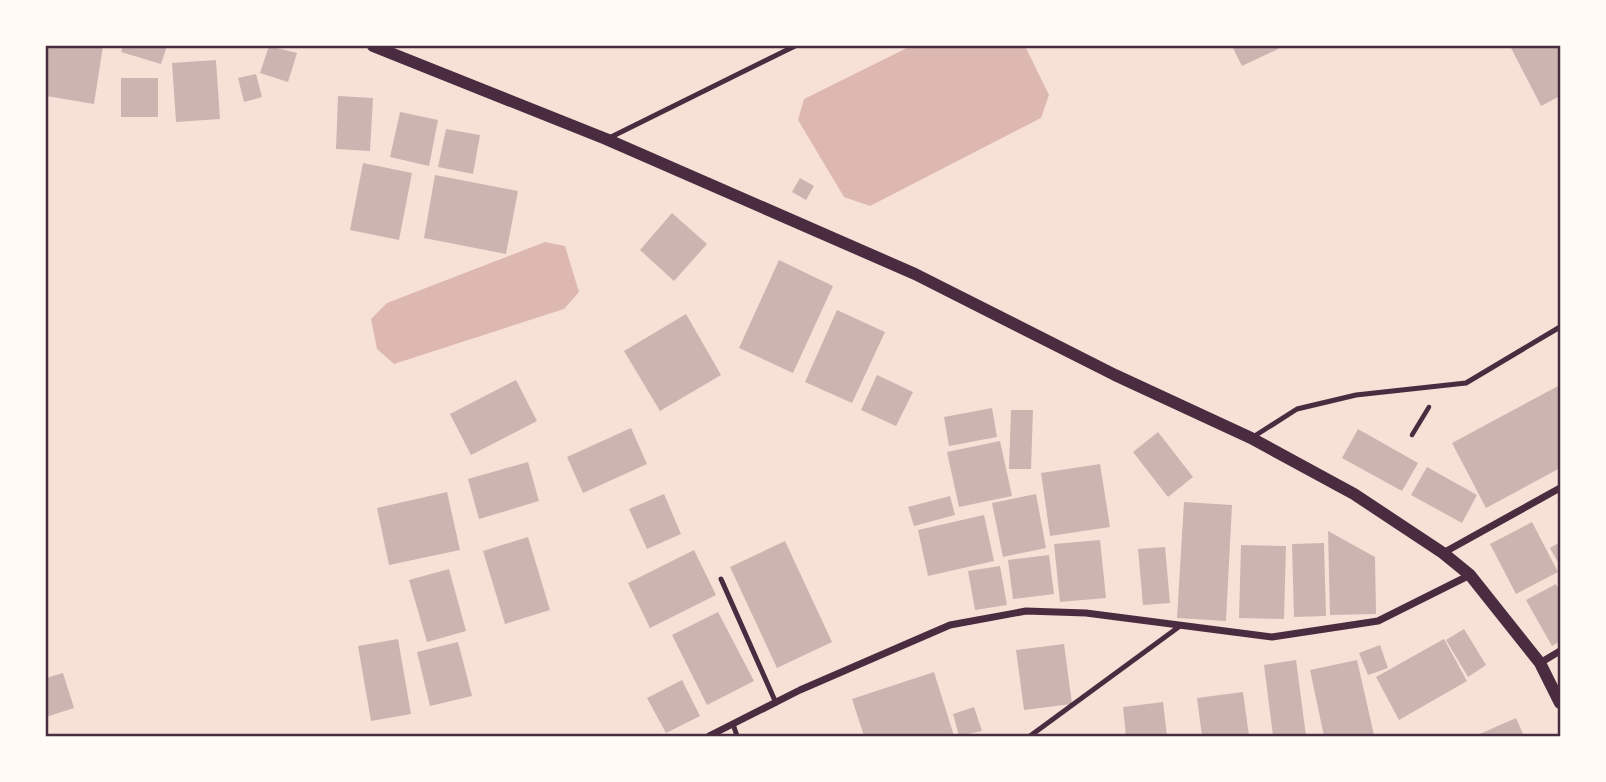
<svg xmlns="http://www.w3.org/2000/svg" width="1606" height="782" font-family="Quicksand,sans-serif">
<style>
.water{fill:#dcb8b0}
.building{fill:#ccb4b1}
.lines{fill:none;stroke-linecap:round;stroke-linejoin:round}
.path{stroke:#4a2c40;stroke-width:4.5}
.service{stroke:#4a2c40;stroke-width:5}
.minor{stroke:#4a2c40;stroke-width:7}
.tertiary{stroke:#4a2c40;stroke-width:12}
.neatline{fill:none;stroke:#4a2c40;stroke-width:2.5}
</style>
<rect width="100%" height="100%" fill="#f7e1d7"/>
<!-- water -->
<g class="water">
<path d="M911,46H1025L1049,95L1041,118L870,206L844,197L798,120L804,99Z"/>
<path d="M545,242L565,246L579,292L564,309L394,364L377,349L371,319L387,303Z"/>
</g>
<!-- building -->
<g class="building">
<path d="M46,46H103L94,104L46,96Z"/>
<path d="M123,46H167L161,64L121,52Z"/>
<path d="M269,46L297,53L288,82L260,73Z"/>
<path d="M1232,46H1284L1242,66Z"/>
<path d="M1510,46H1560V96L1541,106Z"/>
<path d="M216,60L220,119L176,122L172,63Z"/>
<path d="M256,74L262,97L244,102L238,78Z"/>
<rect x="121" y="78" width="37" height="39"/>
<path d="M338,96L373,98L370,151L336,149Z"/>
<path d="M400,112L438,120L429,166L390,157Z"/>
<path d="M446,129L480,135L473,174L438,167Z"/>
<path d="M363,163L412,173L399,240L350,230Z"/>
<path d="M435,175L518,191L506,254L424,238Z"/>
<path d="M800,178L814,186L806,200L792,192Z"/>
<path d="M672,213L707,244L674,281L640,250Z"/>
<path d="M779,260L833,286L793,373L739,348Z"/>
<path d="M837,310L885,332L852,403L805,382Z"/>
<path d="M686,314L721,375L660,411L624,351Z"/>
<path d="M877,375L913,392L896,426L861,410Z"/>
<path d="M516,380L537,421L471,455L450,414Z"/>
<path d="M1560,385V468L1486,508L1452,443Z"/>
<path d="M992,408L997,437L949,446L944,417Z"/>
<path d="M1011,410H1033L1031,469H1009Z"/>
<path d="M631,428L647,464L583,493L567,457Z"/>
<path d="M1358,429L1418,463L1402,491L1342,458Z"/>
<path d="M1158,432L1193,477L1168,497L1133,452Z"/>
<path d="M1000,441L1012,496L959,507L947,452Z"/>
<path d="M528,462L539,501L479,519L468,479Z"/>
<path d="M1100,464L1110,527L1050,536L1041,473Z"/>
<path d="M1427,467L1477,495L1462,523L1411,495Z"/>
<path d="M447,492L460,550L389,565L377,508Z"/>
<path d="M664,494L681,534L647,549L629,509Z"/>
<path d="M1036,494L1046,548L1003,557L992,503Z"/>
<path d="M950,496L955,515L914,526L908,507Z"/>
<path d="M1184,502L1232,505L1226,621L1177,618Z"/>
<path d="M984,515L994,561L928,576L918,530Z"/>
<path d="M1532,522L1558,572L1516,594L1490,544Z"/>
<path d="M1328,531L1375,557L1376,614L1330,615Z"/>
<path d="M528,537L550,610L505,624L483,551Z"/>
<path d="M1100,540L1106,598L1060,602L1054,544Z"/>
<path d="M785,541L832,642L777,668L730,567Z"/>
<path d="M1560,542V566L1550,548Z"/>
<path d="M1324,543L1326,616L1294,617L1292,544Z"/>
<path d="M1241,545L1286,546L1284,619L1239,618Z"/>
<path d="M1165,547L1170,603L1143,605L1138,549Z"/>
<path d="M694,550L716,595L650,628L628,583Z"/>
<path d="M1049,555L1054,594L1013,599L1008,560Z"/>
<path d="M1000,566L1007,605L975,610L968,571Z"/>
<path d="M449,569L466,631L427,642L409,580Z"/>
<path d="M1556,584L1560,592V641L1552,646L1526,600Z"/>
<path d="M718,612L754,681L707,705L672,635Z"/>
<path d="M1464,629L1486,665L1468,677L1446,640Z"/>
<path d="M398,639L411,714L371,721L358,646Z"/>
<path d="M1444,639L1467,681L1399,720L1376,677Z"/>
<path d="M458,642L472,696L430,706L417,652Z"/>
<path d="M1064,644L1072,704L1024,710L1016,650Z"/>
<path d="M1380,645L1388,668L1368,675L1359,653Z"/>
<path d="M1296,660L1306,736H1273L1264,665Z"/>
<path d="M1357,660L1374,735L1324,736L1310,670Z"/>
<path d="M934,672L954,736H864L852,699Z"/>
<path d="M63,673L74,708L46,717V678Z"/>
<path d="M682,680L700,716L666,733L647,698Z"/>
<path d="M1243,692L1249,736H1202L1197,698Z"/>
<path d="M1163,702L1167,736H1126L1123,707Z"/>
<path d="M974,707L982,731L959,736L953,714Z"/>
<path d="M1516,718L1524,736H1475Z"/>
</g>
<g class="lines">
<!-- path -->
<path class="path" d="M1412,435L1429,407"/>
<!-- service -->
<g class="service">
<path d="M609,138L795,46"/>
<path d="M1253,437L1297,409L1356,395L1466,383L1560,327"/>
<path d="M721,579L776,703"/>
<path d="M733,724L737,736"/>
<path d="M1030,736L1180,626"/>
</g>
<!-- minor -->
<g class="minor">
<path d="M1443,553L1560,488"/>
<path d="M1540,663L1560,651"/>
<path d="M709,736L800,690L950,625L1026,611L1086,613L1272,637L1378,621L1470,575"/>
</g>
<!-- tertiary -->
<path class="tertiary" d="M373,46L606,139L915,274L1115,375L1251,438L1354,494L1443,553L1470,575L1540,663L1560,703"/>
</g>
<!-- border -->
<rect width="1606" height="782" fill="none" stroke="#fffaf5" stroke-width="94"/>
<rect x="47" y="47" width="1512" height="688" class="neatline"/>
</svg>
